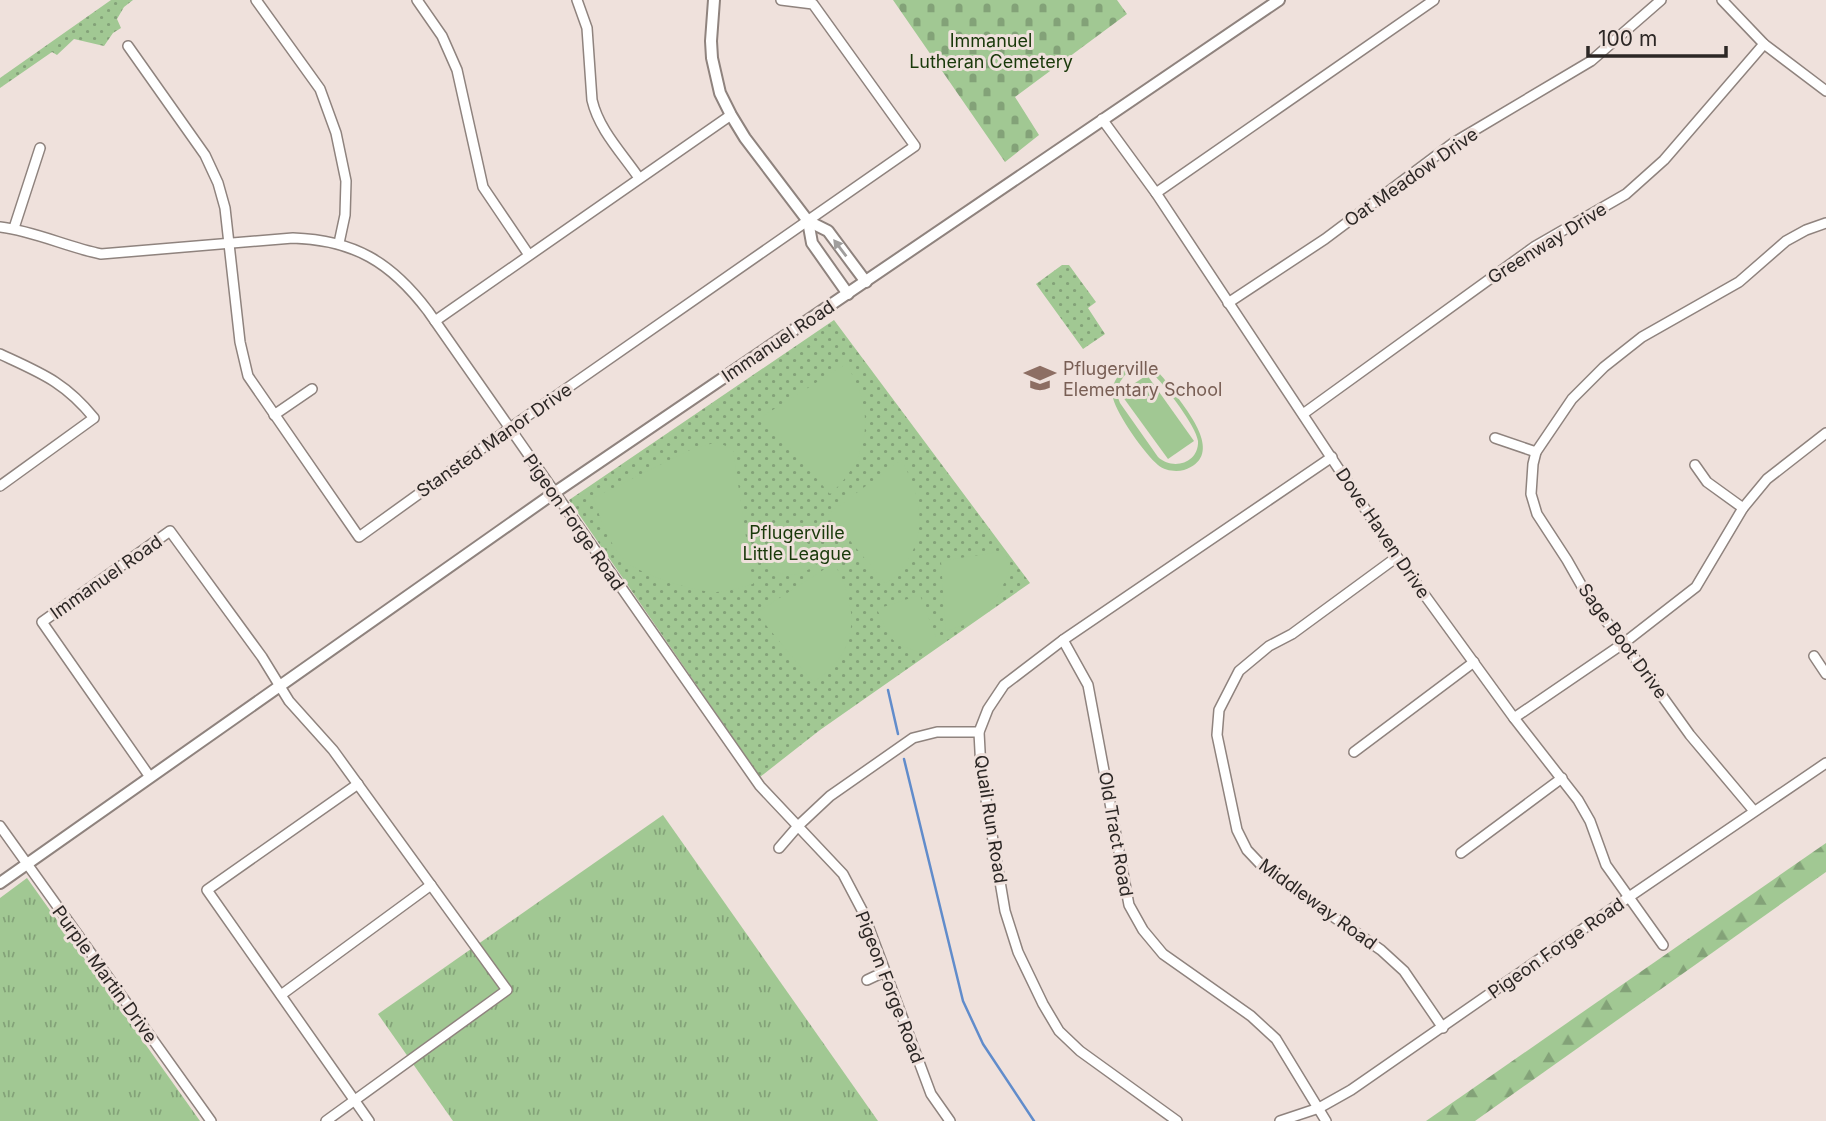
<svg xmlns="http://www.w3.org/2000/svg" width="1826" height="1121" font-family="Inter,sans-serif">
<style>
.grass{fill:url(#grass-tufts)}
.forest{fill:url(#forest-firs)}
.cemetery{fill:url(#cemetery-stones)}
.park{fill:url(#park-dots)}
.garden{fill:#a1c893;fill-rule:evenodd}
.lines{fill:none;stroke-linecap:round;stroke-linejoin:round}
.stream{stroke:#618ccb;stroke-width:2.5}
.minor-casing{stroke:#8f837e;stroke-width:12}
.tertiary-casing{stroke:#8f837e;stroke-width:14}
.minor{stroke:#fff;stroke-width:9}
.tertiary{stroke:#fff;stroke-width:10}
.oneway{fill:#a09e9d}
.labels{text-anchor:middle;dominant-baseline:central;stroke-width:6;stroke-linejoin:round;paint-order:stroke}
.park-label{font-size:18px;fill:#19390a;stroke:#efe1dc}
.street-label{font-size:18px;fill:#2c2725;stroke:#efe1dc}
.education-label{font-size:18px;fill:#785e54;stroke:#efe1dc;text-anchor:start}
</style>
<defs>
<pattern id="grass-tufts" width="24" height="20" patternUnits="userSpaceOnUse" patternTransform="scale(1.75)"><rect width="24" height="20" fill="#a1c893"/><path d="M3 7l-1-3M5 7V3M7 7l1-3M15 17l-1-3M17 17v-4M19 17l1-3" fill="none" stroke="#83a278"/></pattern>
<pattern id="forest-firs" width="22" height="20" patternUnits="userSpaceOnUse" patternTransform="scale(1.75)"><rect width="22" height="20" fill="#a1c893"/><path d="M5 1l3.5 6h-7zM16 11l3.5 6h-7z" fill="#83a278"/></pattern>
<pattern id="cemetery-stones" width="16" height="16" patternUnits="userSpaceOnUse" patternTransform="scale(1.75)"><rect width="16" height="16" fill="#a1c893"/><path d="M2 7V4a2 2 0 0 1 4 0v3zM10 15v-3a2 2 0 0 1 4 0v3z" fill="#83a278"/></pattern>
<pattern id="park-dots" width="8" height="8" patternUnits="userSpaceOnUse" patternTransform="scale(1.75)"><rect width="8" height="8" fill="#a1c893"/><path d="M2 2h.1M6 6h.1" fill="none" stroke="#83a278" stroke-width="1.8" stroke-linecap="round"/></pattern>
</defs>
<rect width="100%" height="100%" fill="#efe1dc"/>
<!-- grass -->
<g class="grass">
<path d="M663,815L878,1121H453L378,1014Z"/>
<path d="M27,878L200,1121H0V898Z"/>
</g>
<!-- forest -->
<path class="forest" d="M1826,843V872L1475,1121H1426Z"/>
<!-- cemetery -->
<path class="cemetery" d="M893,0H1117L1127,14L1015,97L1039,135L1005,162Z"/>
<!-- park -->
<g class="park">
<path d="M111,0H133L124,7L117,19L121,28L113,33L104,46L74,39L57,55L52,52L0,88V78Z"/>
<path d="M1062,265H1069L1096,302L1088,308L1105,334L1083,349L1036,284Z"/>
<path d="M834,320L1030,583L820,730L760,777L569,500Z"/>
</g>
<!-- garden -->
<g class="garden">
<path d="M846,364C875,409 872,457 830,494L763,416Z"/>
<path d="M1139,364C1146,366 1153,367 1158,372C1166,380 1172,390 1178,398C1192,417 1223,457 1184,470C1176,472 1165,471 1158,465C1145,454 1117,415 1113,398C1109,382 1123,366 1139,364ZM1140,369C1146,371 1150,372 1155,376C1166,387 1196,426 1198,441C1199,463 1173,471 1158,457L1120,403L1117,395L1120,382L1124,376L1131,370Z"/>
<path d="M1147,375L1194,441L1168,459L1120,393Z"/>
<path d="M718,442L733,450L753,584C741,587 728,592 716,592C695,592 646,576 629,564C610,549 601,519 593,498L694,448Z"/>
<path d="M901,460C920,492 929,532 905,564C899,572 895,579 885,583L828,514Z"/>
<path d="M795,527L821,561C793,584 775,576 750,554Z"/>
<path d="M1005,551L1010,568C997,604 985,620 946,631L941,561Z"/>
<path d="M834,563C859,607 861,653 813,682L756,613Z"/>
<path d="M920,595L939,645L923,653C889,643 891,641 877,609Z"/>
</g>
<g class="lines">
<!-- stream -->
<g class="stream">
<path d="M888,690L898,734"/>
<path d="M904,759L963,1001L983,1044L1034,1121"/>
</g>
<defs>
<g id="minor">
<path d="M256,0L320,89L336,133L346,181L345,215L339,243"/>
<path d="M417,0L442,36L457,70L483,187L529,255"/>
<path d="M577,0L587,28L592,100C599,130 622,153 639,178"/>
<path d="M1722,0L1764,44L1826,91"/>
<path d="M128,46L205,155L218,183L225,208L240,342L248,376L359,537L520,421L915,146L813,4L781,0"/>
<path d="M1102,119L1156,193L1397,557L1514,718L1578,800L1590,821L1606,865L1663,945"/>
<path d="M1156,193L1434,0"/>
<path d="M0,227C34,231 67,247 101,254L293,238C354,240 391,262 428,311L760,786L843,874L863,912L931,1094L950,1121"/>
<path d="M14,228L40,148"/>
<path d="M1228,303L1325,239L1453,143L1591,61L1661,0"/>
<path d="M435,321L731,115"/>
<path d="M0,354C41,373 65,382 94,418L0,486"/>
<path d="M1303,414L1534,247L1626,194L1664,160L1764,44"/>
<path d="M274,415L312,389"/>
<path d="M1495,438L1536,452"/>
<path d="M1695,465L1707,482L1743,508"/>
<path d="M1397,557L1292,634L1269,646L1239,671L1219,710L1217,735L1237,830L1247,850L1265,869L1381,950L1404,971L1443,1028"/>
<path d="M1063,640L1088,685L1129,905L1143,930L1163,954L1251,1016L1276,1039L1326,1121"/>
<path d="M1814,656L1826,674"/>
<path d="M1514,718L1624,643L1696,587L1743,508L1767,479L1826,433"/>
<path d="M1354,752L1474,662"/>
<path d="M150,777L42,622L170,531L262,657L289,701L333,750L507,990L326,1121"/>
<path d="M358,784L207,890L369,1121"/>
<path d="M1754,811L1690,735L1624,643L1592,604L1567,560L1537,514L1531,494L1533,464L1536,452L1572,399L1604,367L1642,337L1739,282L1786,241L1806,230L1826,223"/>
<path d="M0,826L211,1121"/>
<path d="M779,848L798,826L830,796L913,738L937,732H979"/>
<path d="M1461,853L1562,778"/>
<path d="M867,980L884,972"/>
<path d="M281,995L431,885"/>
<path d="M1177,1121L1080,1051L1059,1031L1043,1004L1018,952L1005,911L981,770L979,732L988,709L1004,685L1063,640L1332,457"/>
<path d="M1280,1121L1319,1108L1351,1090L1629,897L1826,763"/>
</g>
<g id="tertiary">
<path d="M714,0L711,41L712,58L720,93L731,115L745,138L808,221L828,231L866,282"/>
<path d="M808,221L812,243L848,294"/>
<path d="M0,883L554,493L1279,0"/>
</g>
</defs>
<!-- minor casing -->
<use href="#minor" class="minor-casing"/>
<!-- tertiary casing -->
<use href="#tertiary" class="tertiary-casing"/>
<!-- minor -->
<use href="#minor" class="minor"/>
<!-- tertiary -->
<use href="#tertiary" class="tertiary"/>
</g>
<!-- one-way arrows -->
<defs><path id="oneway-solid" d="M-6-.8H1V-3.2L6.5 0L1 3.2V.8H-6Z" transform="scale(1.75)"/></defs>
<use class="oneway" href="#oneway-solid" transform="translate(840 248) rotate(-127)"/>
<!-- icons -->
<defs>
<symbol id="school-bare" viewBox="-9 -9 18 18"><path d="M0-5L7-2L0 1L-7-2ZM-4 1L0 2.5L4 1V4Q0 6-4 4Z" fill="#8d6e63" stroke="#efe1dc" stroke-width="2.5" paint-order="stroke"/></symbol>
</defs>
<g fill-rule="evenodd">
<use href="#school-bare" x="1018" y="356" width="44" height="44"/>
</g>
<g class="labels">
<!-- park labels -->
<g class="park-label">
<text x="991" y="40">Immanuel<tspan x="991" dy="21">Lutheran Cemetery</tspan></text>
<text x="797" y="532">Pflugerville<tspan x="797" dy="21">Little League</tspan></text>
</g>
<!-- street labels -->
<g class="street-label">
<text transform="translate(1411 177) rotate(-35)">Oat Meadow Drive</text>
<text transform="translate(1547 243) rotate(-32)">Greenway Drive</text>
<text transform="translate(778 341) rotate(-34)">Immanuel Road</text>
<text transform="translate(494 440) rotate(-35)">Stansted Manor Drive</text>
<text transform="translate(574 522) rotate(55)">Pigeon Forge Road</text>
<text transform="translate(1383 533) rotate(56)">Dove Haven Drive</text>
<text transform="translate(106 577) rotate(-35)">Immanuel Road</text>
<text transform="translate(1623 641) rotate(54)">Sage Boot Drive</text>
<text transform="translate(991 819) rotate(81)">Quail Run Road</text>
<text transform="translate(1116 834) rotate(80)">Old Tract Road</text>
<text transform="translate(1318 904) rotate(36)">Middleway Road</text>
<text transform="translate(1556 948) rotate(-35)">Pigeon Forge Road</text>
<text transform="translate(105 974) rotate(54)">Purple Martin Drive</text>
<text transform="translate(890 987) rotate(69)">Pigeon Forge Road</text>
</g>
<!-- education labels -->
<g class="education-label">
<text x="1063" y="368">Pflugerville<tspan x="1063" dy="21">Elementary School</tspan></text>
</g>
</g>
<!-- scale -->
<path d="M1588 46v10h138v-10" fill="none" stroke="#2c2725" stroke-width="3.5"/>
<text x="1598" y="46" font-size="21" fill="#2c2725" stroke="#efe1dc" stroke-width="5" paint-order="stroke">100 m</text>
</svg>
